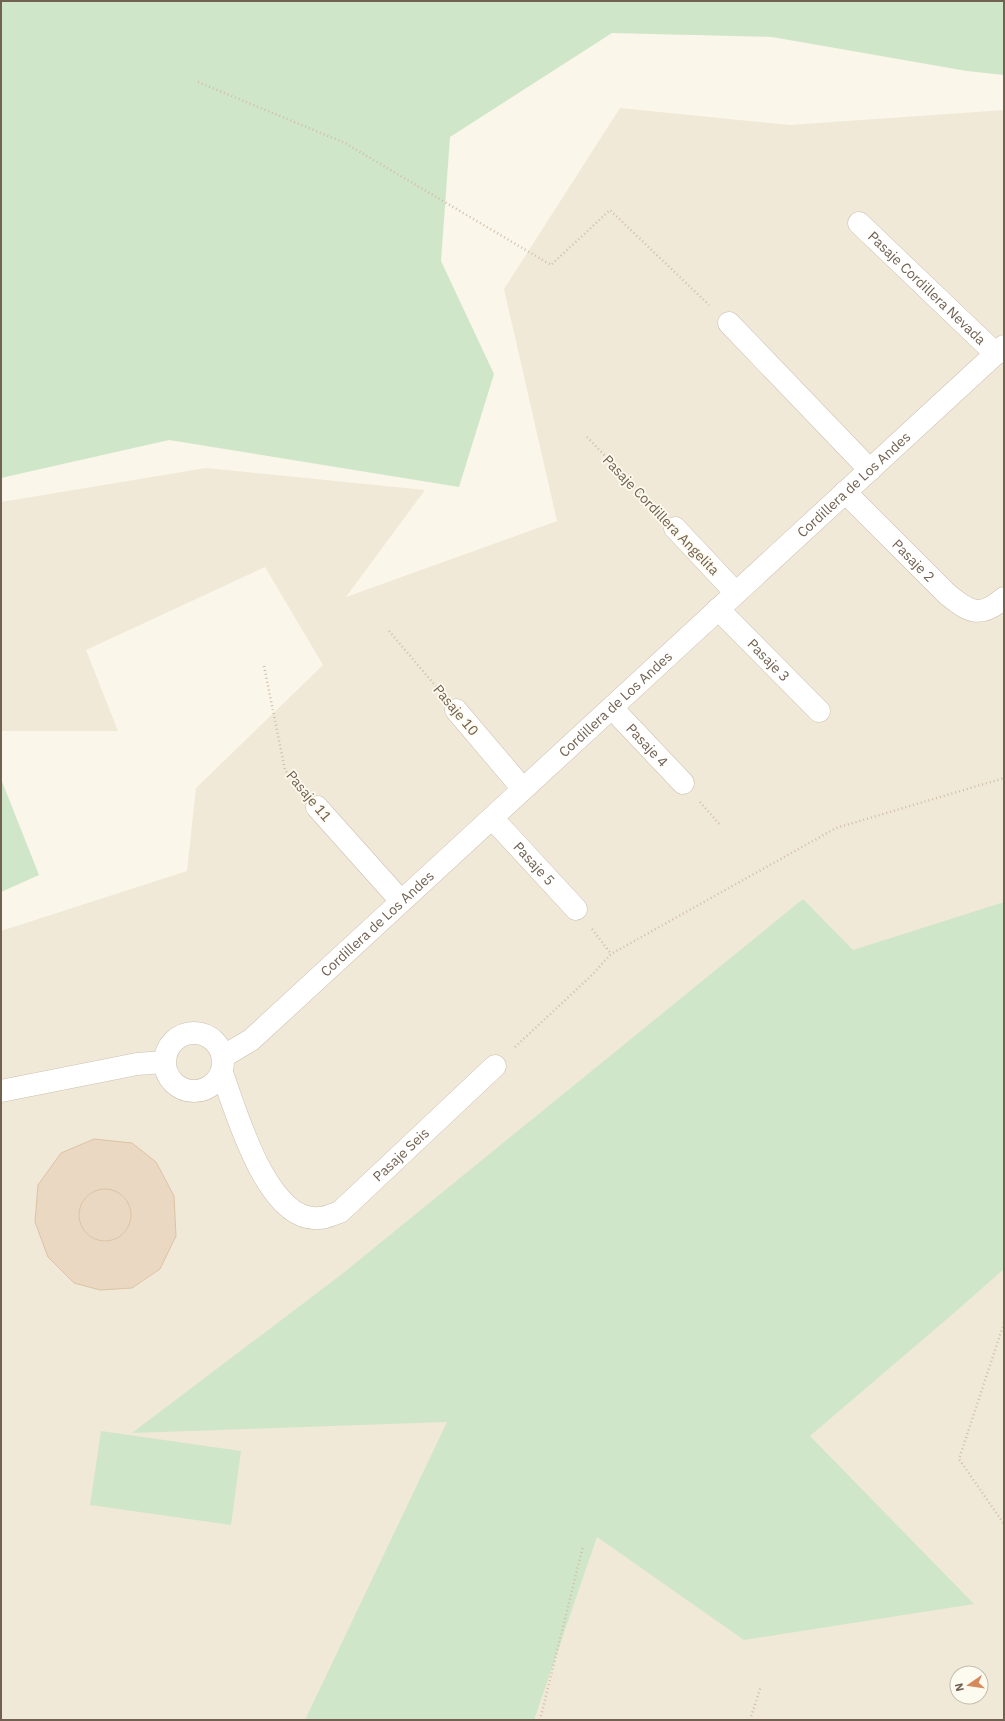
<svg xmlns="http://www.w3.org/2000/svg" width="1005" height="1721" font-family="'IBM Plex Sans',sans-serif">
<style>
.residential{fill:#f1e9d8;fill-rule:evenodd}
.green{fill:#d0e6c9}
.building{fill:#ead8c2;stroke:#ddc3a6}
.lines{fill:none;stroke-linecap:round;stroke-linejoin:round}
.street-casing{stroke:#cbc0b0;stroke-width:23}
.path{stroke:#d1bea7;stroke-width:2.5;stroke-dasharray:1 3;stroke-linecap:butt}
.street{stroke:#fff;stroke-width:22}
.labels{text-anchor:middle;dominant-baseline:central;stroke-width:3.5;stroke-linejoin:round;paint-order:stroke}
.street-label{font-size:14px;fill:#716150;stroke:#fdfaef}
</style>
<rect width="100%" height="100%" fill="#faf6e9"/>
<!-- residential -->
<path class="residential" d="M620,108L790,125L1004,110V1720H1V931L187,871L196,788L323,665L265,567L86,650L118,731H1V502L206,468L425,490L346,597L557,521L504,289ZM957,1673H981V1697H957Z"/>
<!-- green -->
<g class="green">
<path d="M1,1H1004V75L967,71L772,37L612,33L450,137L441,261L494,374L459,487L169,440L1,478Z"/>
<path d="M1,779L39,875L1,892Z"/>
<path d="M803,899L853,950L1004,902V1269L954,1313L810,1436L974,1604L744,1640L597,1537L534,1720H305L447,1422L132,1433L342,1274Z"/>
<path d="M101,1431L241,1451L231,1525L90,1505Z"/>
</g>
<!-- building -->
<g class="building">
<path d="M94,1139L132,1143L156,1162L174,1196L176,1236L160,1269L132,1288L100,1290L74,1283L48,1257L35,1222L38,1185L61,1153Z"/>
<circle cx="105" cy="1215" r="26"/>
</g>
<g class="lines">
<defs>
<g id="street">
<path id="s1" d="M859,223L996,354"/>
<path d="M729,323L870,470"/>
<path id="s2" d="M845,492L947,594C969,612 980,619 1004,598"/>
<path d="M675,528L736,593"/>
<path id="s3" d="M718,609L819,711"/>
<path id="s4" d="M612,708L683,783"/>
<path d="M456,710L523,789"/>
<path d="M317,807L401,901"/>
<path id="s5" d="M492,818L576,909"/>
<circle cx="194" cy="1062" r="29"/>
<path id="s6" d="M224,1056L251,1040L1004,346"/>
<path id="s7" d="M222,1073C236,1111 267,1223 319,1218C326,1218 333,1214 340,1212L495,1066"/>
<path d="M1,1091L137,1064L164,1062"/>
</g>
</defs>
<!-- street casing -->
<use href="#street" class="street-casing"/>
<!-- path -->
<g class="path">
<path d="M198,82L345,143L551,265L610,210L709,305"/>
<path d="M587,437L656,509"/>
<path d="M389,631L439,690"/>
<path d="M264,666L285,770L299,786"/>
<path d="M700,802L721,826"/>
<path d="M592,929L611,954"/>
<path d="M515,1047L591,976L611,954L836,828L1004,778"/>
<path d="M1004,1323L959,1459L1004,1524"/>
<path d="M540,1720L583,1546"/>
<path d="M750,1720L761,1686"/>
</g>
<!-- street -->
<use href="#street" class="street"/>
</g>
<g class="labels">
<!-- street labels -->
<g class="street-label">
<text stroke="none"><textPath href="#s1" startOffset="94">Pasaje Cordillera Nevada</textPath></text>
<text stroke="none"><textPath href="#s6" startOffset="851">Cordillera de Los Andes</textPath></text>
<text transform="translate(661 515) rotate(46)">Pasaje Cordillera Angelita</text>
<text stroke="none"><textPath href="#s2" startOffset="97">Pasaje 2</textPath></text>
<text stroke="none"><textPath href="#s3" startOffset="72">Pasaje 3</textPath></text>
<text stroke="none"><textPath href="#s6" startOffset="527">Cordillera de Los Andes</textPath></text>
<text transform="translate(456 710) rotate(50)">Pasaje 10</text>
<text stroke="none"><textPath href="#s4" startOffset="51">Pasaje 4</textPath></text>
<text transform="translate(309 796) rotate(50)">Pasaje 11</text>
<text stroke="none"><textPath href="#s5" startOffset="62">Pasaje 5</textPath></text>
<text stroke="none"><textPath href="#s6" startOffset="203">Cordillera de Los Andes</textPath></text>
<text stroke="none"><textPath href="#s7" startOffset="290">Pasaje Seis</textPath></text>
</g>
</g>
<!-- border -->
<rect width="1005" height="1721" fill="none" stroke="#716150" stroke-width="4"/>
<!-- north arrow -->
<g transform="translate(969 1685) rotate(257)"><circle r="19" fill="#fdfaef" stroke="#c5bdaf"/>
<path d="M0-3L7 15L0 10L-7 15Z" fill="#d58a5d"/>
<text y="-6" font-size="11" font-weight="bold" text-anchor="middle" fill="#716150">N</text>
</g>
</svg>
